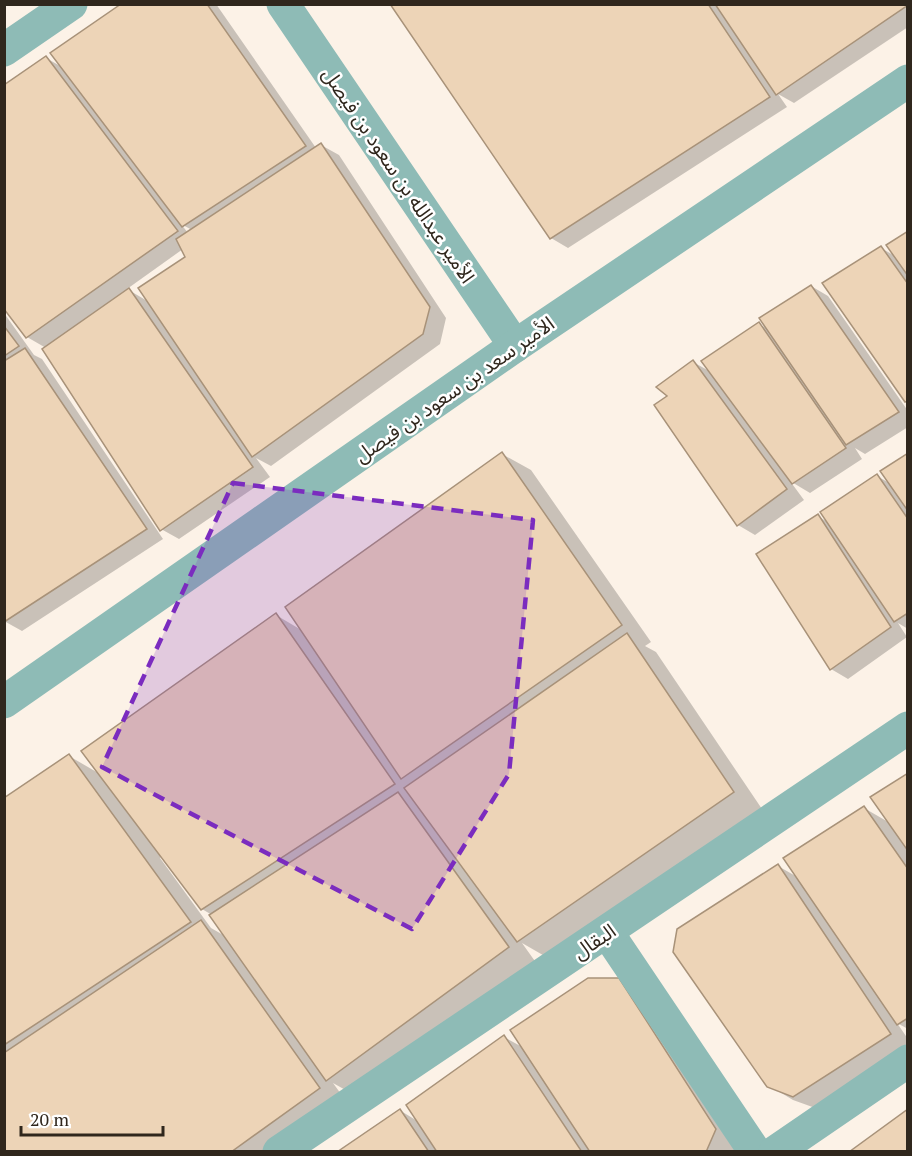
<svg xmlns="http://www.w3.org/2000/svg" width="912" height="1156" font-family="'PT Serif','Noto Sans Arabic',serif">
<style>
.shadow{fill:#0003;fill-rule:evenodd}
.building{fill:#edd4b7;stroke:#a89279;stroke-width:1.5}
.lines{fill:none;stroke-linecap:round;stroke-linejoin:round}
.street{stroke:#8ebbb6;stroke-width:33}
.marked{fill:#7b2cbf;fill-opacity:0.2;stroke:#7b2cbf;stroke-width:4.5;stroke-dasharray:12 8;stroke-linejoin:round}
.labels{text-anchor:middle;dominant-baseline:central;stroke-width:5;stroke-linejoin:round;paint-order:stroke}
.street-label{font-size:20px;fill:#30271d;stroke:#fff}
</style>
<rect width="100%" height="100%" fill="#fcf2e7"/>
<!-- shadow -->
<g class="shadow">
<path d="M123,4H216L316,148L321,145L339,155L446,318L440,344L271,466L256,458L270,477L179,539L161,529L46,348L27,337L46,58L62,67ZM181,224L192,230L188,233ZM183,249L187,257L149,302L127,289Z"/>
<path d="M392,4H908V27L794,103L778,94L787,107L568,248L551,238Z"/>
<path d="M908,233V402L881,248L895,256Z"/>
<path d="M811,286L828,296L908,411V427L865,454L855,448L862,459L810,493L790,481L804,500L755,535L738,525L693,362L711,372L759,324L770,330Z"/>
<path d="M4,313L34,355L42,359L163,539L22,631L4,621Z"/>
<path d="M502,454L531,470L651,642L645,646L656,652L762,809L548,958L522,943L537,964L356,1096L333,1083L349,1105L284,1152H4V800L69,756L100,774L276,615L303,631ZM162,856L202,909L212,915L225,936L211,928L160,858Z"/>
<path d="M908,455V629L898,623L907,637L848,679L831,669L818,516L829,523L877,476L891,484Z"/>
<path d="M908,775V1029L897,1023L908,1039V1053L818,1109L793,1100L768,1085L778,866L799,878L864,808L890,823Z"/>
<path d="M619,979L736,1152H339L401,1111L419,1122L504,1037L524,1048Z"/>
</g>
<!-- building -->
<g class="building">
<path d="M121,4H207L306,146L182,227L50,53Z"/>
<path d="M390,4H708L770,97L550,239Z"/>
<path d="M715,4H908V5L776,95Z"/>
<path d="M46,56L178,231L26,338L4,309V85Z"/>
<path d="M321,143L430,307L423,334L252,457L138,288L185,257L176,239Z"/>
<path d="M908,231V276L886,245Z"/>
<path d="M881,246L908,284V401L905,402L822,283Z"/>
<path d="M811,285L899,412L846,445L759,318Z"/>
<path d="M129,288L253,467L160,531L42,349Z"/>
<path d="M759,322L846,448L792,484L701,361Z"/>
<path d="M4,326L19,346L4,356Z"/>
<path d="M25,348L147,529L4,622V361Z"/>
<path d="M693,360L787,489L737,526L654,405L667,396L656,387Z"/>
<path d="M502,452L622,625L401,779L285,607Z"/>
<path d="M908,453V511L880,471Z"/>
<path d="M877,474L908,519V613L894,622L820,512Z"/>
<path d="M818,514L891,627L830,670L756,554Z"/>
<path d="M276,613L395,784L201,910L81,751Z"/>
<path d="M627,633L734,792L517,942L404,788Z"/>
<path d="M69,754L191,922L4,1045V798Z"/>
<path d="M908,773V851L870,797Z"/>
<path d="M398,792L509,947L326,1081L209,915Z"/>
<path d="M864,806L908,869V1018L897,1025L783,858Z"/>
<path d="M778,864L891,1034L793,1097L767,1087L673,952L677,929Z"/>
<path d="M201,920L320,1088L231,1152H4V1053Z"/>
<path d="M588,978H619L716,1129L706,1152H590L510,1030Z"/>
<path d="M504,1035L582,1152H437L406,1105Z"/>
<path d="M400,1109L429,1152H337Z"/>
<path d="M908,1109V1152H849Z"/>
</g>
<g class="lines">
<!-- street -->
<g class="street">
<path d="M283,4L515,346"/>
<path d="M4,50L71,4"/>
<path d="M4,702L515,346L908,81"/>
<path d="M607,932L755,1152"/>
<path d="M279,1152L908,728"/>
<path d="M775,1152L908,1061"/>
</g>
</g>
<!-- marked area -->
<path class="marked" d="M233,483L533,520L509,774L412,929L102,767Z"/>
<g class="labels">
<!-- street labels -->
<g class="street-label">
<text transform="translate(399 175) rotate(56)">الأمير عبدالله بن سعود بن فيصل</text>
<text transform="translate(454 389) rotate(-35)">الأمير سعد بن سعود بن فيصل</text>
<text transform="translate(594 941) rotate(-34)">البقال</text>
</g>
</g>
<!-- border -->
<rect width="912" height="1156" fill="none" stroke="#30271d" stroke-width="12"/>
<!-- scale -->
<path d="M21 1126v9h142v-9" fill="none" stroke="#30271d" stroke-width="3"/>
<text x="30" y="1126" font-size="18" fill="#30271d" stroke="#ffffff" stroke-width="4.5" paint-order="stroke">20 m</text>
</svg>
